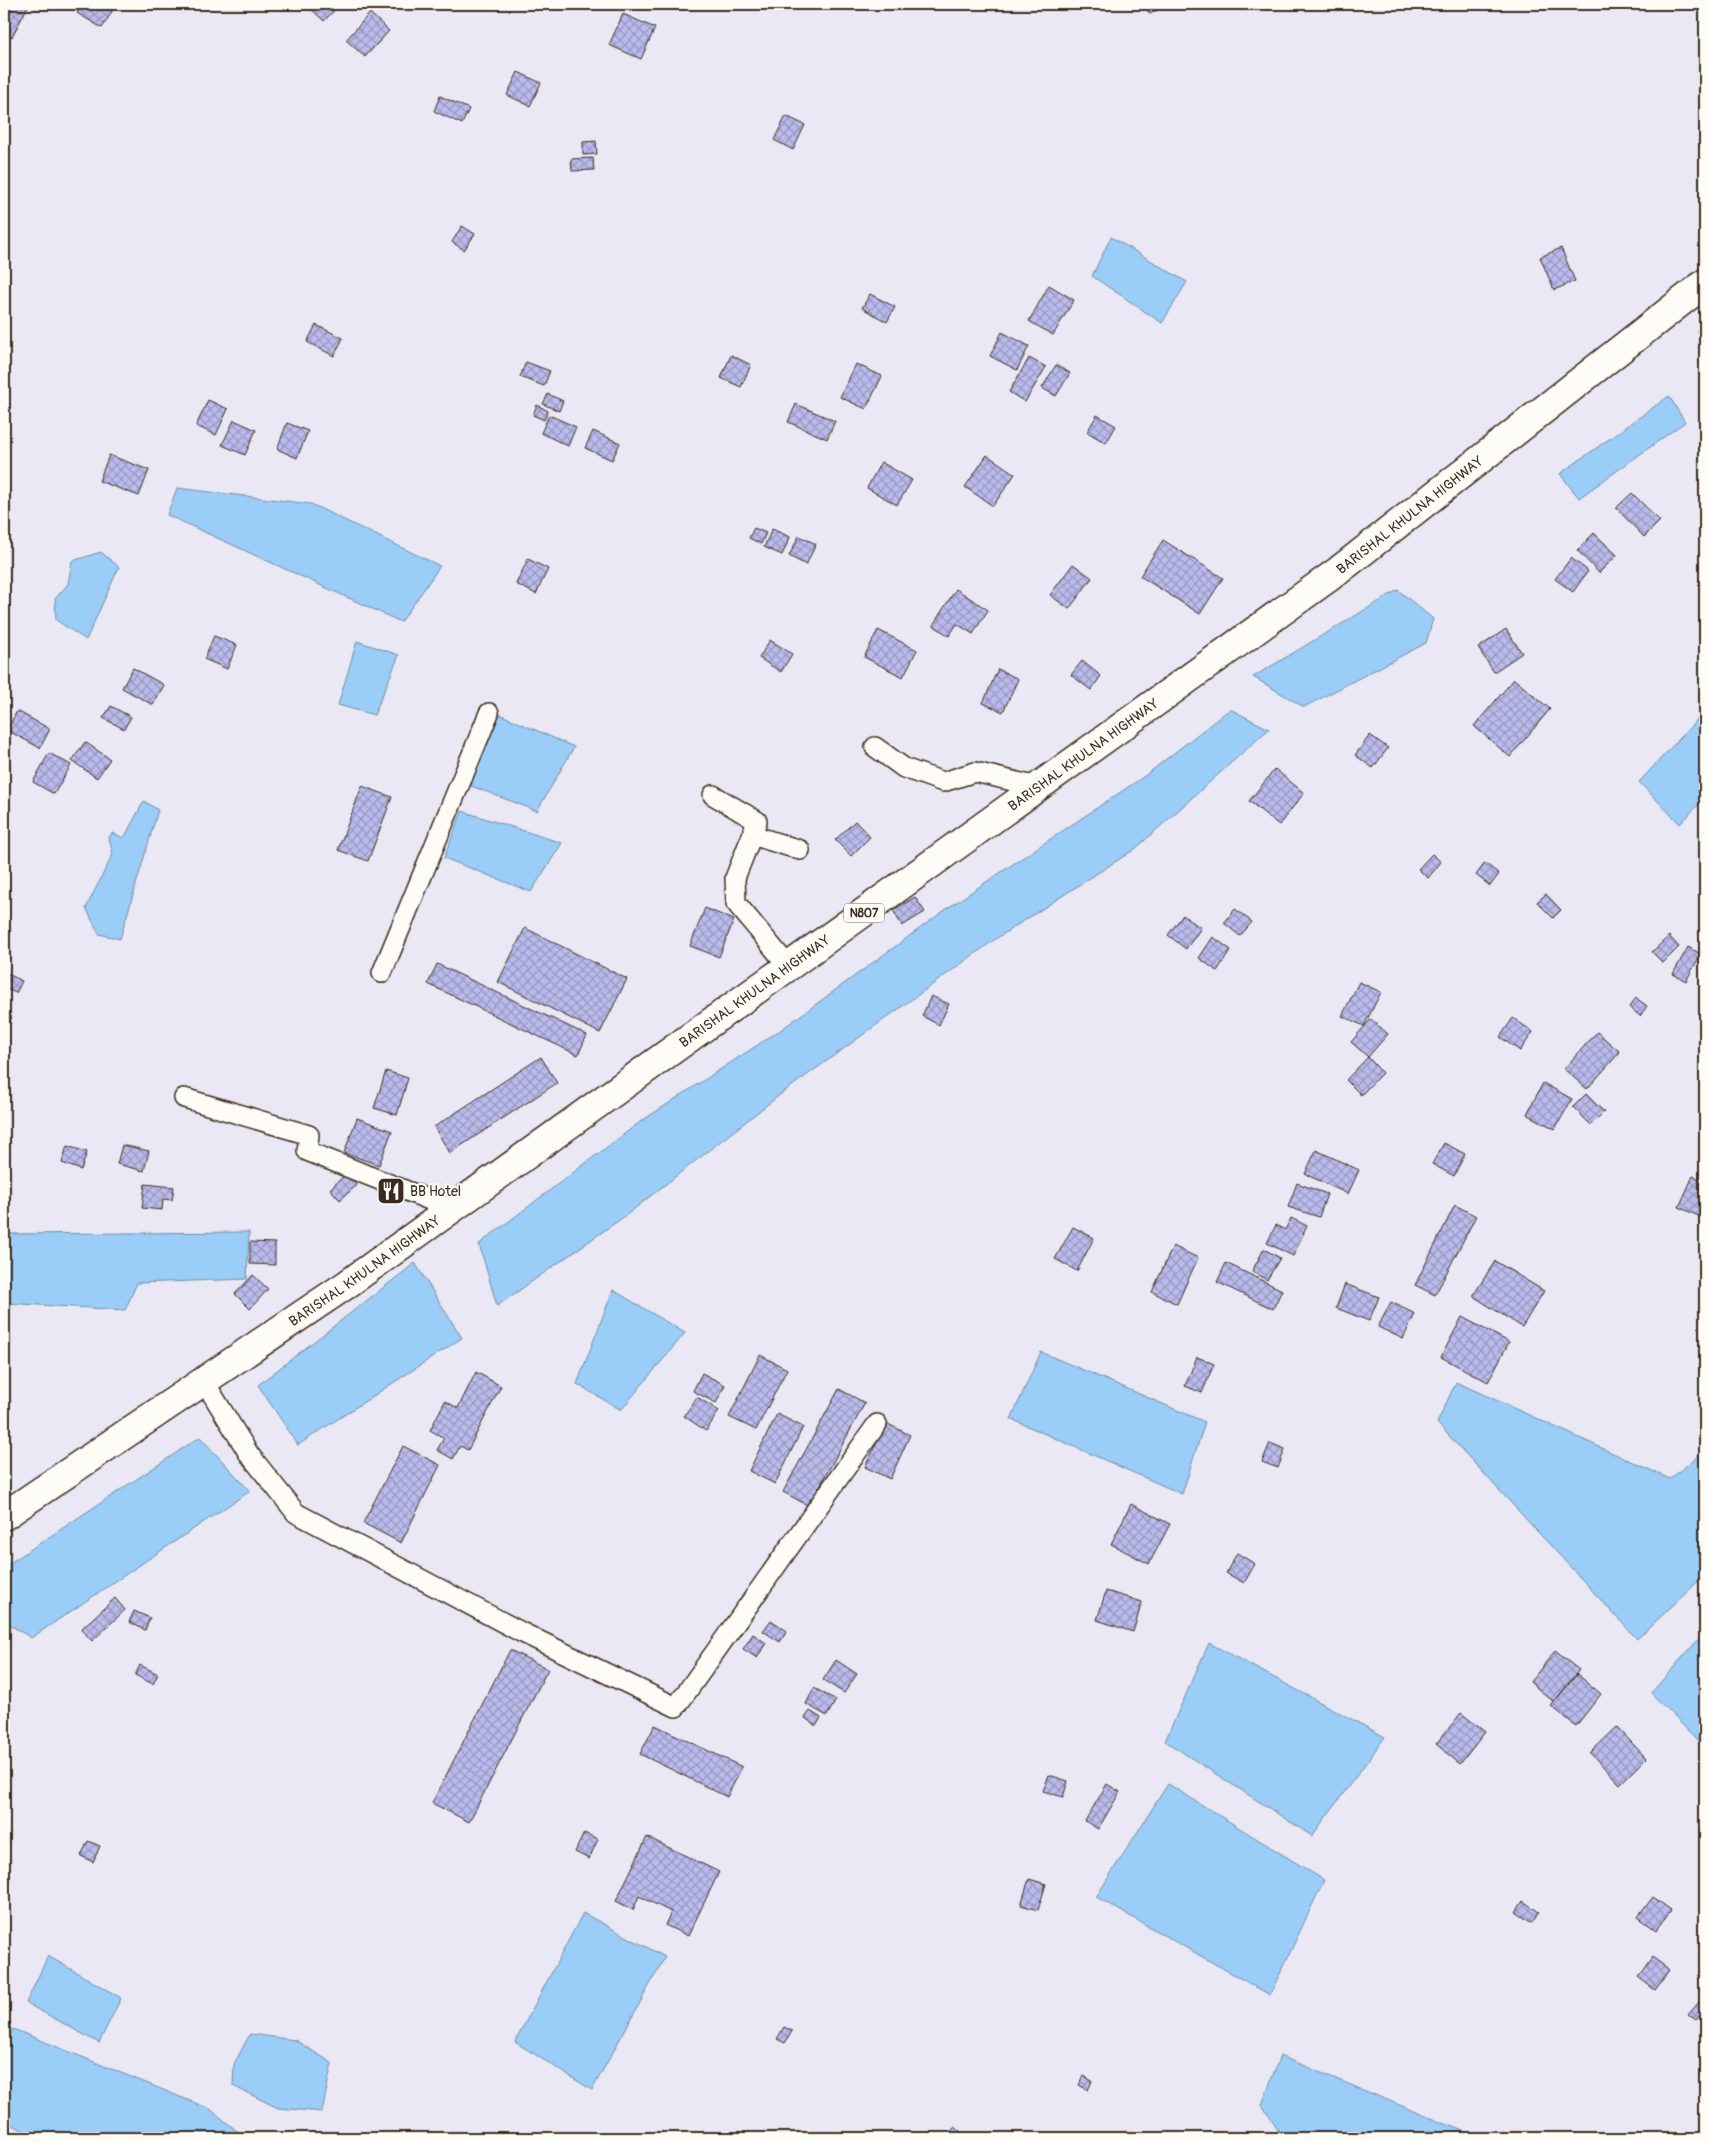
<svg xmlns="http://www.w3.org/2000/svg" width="1709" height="2142" font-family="Pangolin,sans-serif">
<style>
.water{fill:#9acdf8;stroke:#748ca1}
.building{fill:url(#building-cross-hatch);stroke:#3b2a1e}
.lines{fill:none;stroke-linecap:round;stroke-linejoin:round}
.minor-casing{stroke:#3b2a1e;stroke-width:22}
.highway-casing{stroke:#3b2a1e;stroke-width:31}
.minor{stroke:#fdfcf7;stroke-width:19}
.highway{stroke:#fdfcf7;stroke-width:28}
.labels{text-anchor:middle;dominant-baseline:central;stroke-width:4;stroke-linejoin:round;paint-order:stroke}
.shield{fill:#fdfcf7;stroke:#75695f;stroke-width:1}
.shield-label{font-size:12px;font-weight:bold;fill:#3b2a1e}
.street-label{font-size:14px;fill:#3b2a1e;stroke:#fdfcf7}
.poi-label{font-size:14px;fill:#3b2a1e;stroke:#fdfcf7;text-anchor:start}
</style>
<defs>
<pattern id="building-cross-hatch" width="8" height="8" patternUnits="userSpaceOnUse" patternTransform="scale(1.25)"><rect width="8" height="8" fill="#babbed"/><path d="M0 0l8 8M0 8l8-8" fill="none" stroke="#9898bf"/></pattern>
</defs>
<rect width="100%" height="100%" fill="#e9e8f4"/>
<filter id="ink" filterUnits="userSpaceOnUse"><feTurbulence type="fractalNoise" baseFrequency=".02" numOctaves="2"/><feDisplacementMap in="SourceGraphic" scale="10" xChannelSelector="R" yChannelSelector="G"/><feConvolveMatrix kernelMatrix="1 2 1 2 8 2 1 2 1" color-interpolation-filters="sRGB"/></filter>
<g filter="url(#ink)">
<!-- water -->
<g class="water">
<path d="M1111,237L1187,282L1162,323L1092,276Z"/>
<path d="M1669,396L1685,422L1579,498L1560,474Z"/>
<path d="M177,488L311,504L440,566L401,622L167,515Z"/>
<path d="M101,552L119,567L86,640L56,620L55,599L68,584L72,561Z"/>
<path d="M1398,590L1433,619L1426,643L1304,707L1253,677Z"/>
<path d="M357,641L399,655L374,715L338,705Z"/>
<path d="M1230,709L1269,729L1135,849L994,940L781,1094L625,1216L497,1306L479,1244L640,1122L782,1029L952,905L1146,775Z"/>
<path d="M1705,711V798L1680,824L1639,782Z"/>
<path d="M495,712L574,747L537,811L471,786Z"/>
<path d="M144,801L158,810L120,939L99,934L86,908L113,854L109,838L112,833L124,838Z"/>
<path d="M462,811L562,843L531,892L444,858Z"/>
<path d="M249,1232L247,1279L137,1283L125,1310L4,1303V1234Z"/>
<path d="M415,1263L462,1338L298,1445L258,1385Z"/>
<path d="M613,1290L685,1333L621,1410L577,1384Z"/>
<path d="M1041,1352L1205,1422L1182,1494L1011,1419Z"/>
<path d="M1456,1382L1670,1479L1705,1450V1575L1637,1639L1437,1423Z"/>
<path d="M200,1437L250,1491L31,1638L4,1621V1567Z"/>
<path d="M1705,1632V1748L1651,1693Z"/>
<path d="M1209,1643L1385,1737L1312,1836L1165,1741Z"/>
<path d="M1168,1784L1324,1880L1270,1995L1096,1897Z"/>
<path d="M583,1913L665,1957L592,2090L515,2042Z"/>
<path d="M48,1956L121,1998L99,2043L26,2003Z"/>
<path d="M13,2029L210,2109L246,2138H37L4,2120V2046Z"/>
<path d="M250,2034L295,2040L332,2063L322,2112L278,2108L233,2086L234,2064Z"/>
<path d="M1280,2056L1480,2138H1283L1262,2105Z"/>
</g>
<!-- building -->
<g class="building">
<path d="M4,4H29L12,37L4,33Z"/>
<path d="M82,4H107L114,8L102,28L77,13Z"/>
<path d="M306,4H340L324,21Z"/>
<path d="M1154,4H1159L1161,8L1150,14L1146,8Z"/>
<path d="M370,13L389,31L365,57L346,40Z"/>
<path d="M623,14L655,28L641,59L609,45Z"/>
<path d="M518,72L541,83L530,106L507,95Z"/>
<path d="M440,96L469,109L462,124L434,111Z"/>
<path d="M786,116L805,125L793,150L774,140Z"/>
<path d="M596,141L597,154L583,155V142Z"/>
<path d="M593,158L594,170L572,171L571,159Z"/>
<path d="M462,226L475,234L464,250L452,242Z"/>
<path d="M1561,248L1575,281L1554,290L1540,257Z"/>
<path d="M1049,285L1074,300L1053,335L1029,321Z"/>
<path d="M870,294L895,307L887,322L862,308Z"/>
<path d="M1705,323V341L1697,330Z"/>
<path d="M316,325L343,338L334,356L307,342Z"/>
<path d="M1002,332L1029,346L1017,370L990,356Z"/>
<path d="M731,355L751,365L741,387L721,378Z"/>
<path d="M1029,358L1046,367L1025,402L1009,392Z"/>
<path d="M526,362L550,371L544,386L520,377Z"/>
<path d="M856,364L882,376L866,409L840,397Z"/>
<path d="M1056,365L1070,373L1056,396L1042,388Z"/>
<path d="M548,394L563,401L559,411L543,404Z"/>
<path d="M208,400L228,409L216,435L196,426Z"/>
<path d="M796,404L835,421L827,439L788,422Z"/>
<path d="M537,405L548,411L544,420L533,415Z"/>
<path d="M549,415L576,427L568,446L541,433Z"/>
<path d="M1097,415L1116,426L1106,443L1087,432Z"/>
<path d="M234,420L256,430L245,455L222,445Z"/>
<path d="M287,423L308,431L297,458L277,449Z"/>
<path d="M593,431L620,443L612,460L585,448Z"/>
<path d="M109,455L149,470L139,496L99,481Z"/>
<path d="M987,455L1015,474L993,506L965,487Z"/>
<path d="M881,462L912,480L897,505L867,488Z"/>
<path d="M1632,493L1660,521L1644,537L1616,508Z"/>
<path d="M754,528L766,533L761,544L749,538Z"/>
<path d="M772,529L790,537L782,555L764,547Z"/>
<path d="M1594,533L1617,555L1599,573L1577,550Z"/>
<path d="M799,536L816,544L806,565L789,556Z"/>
<path d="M1163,540L1223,578L1200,614L1140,576Z"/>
<path d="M1571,558L1588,571L1573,592L1555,579Z"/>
<path d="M528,559L548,569L536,594L516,584Z"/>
<path d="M1073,564L1092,578L1069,609L1050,595Z"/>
<path d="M956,589L988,610L973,634L957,624L949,636L933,625Z"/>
<path d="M1506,629L1522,653L1494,672L1478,648Z"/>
<path d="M878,630L917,650L903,677L864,657Z"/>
<path d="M214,636L237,645L227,669L204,659Z"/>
<path d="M770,640L792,654L781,672L759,658Z"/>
<path d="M1082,661L1101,676L1091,690L1071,675Z"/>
<path d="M133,668L164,685L153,705L122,688Z"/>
<path d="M998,669L1018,679L1003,712L983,703Z"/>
<path d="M1514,679L1550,709L1510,757L1474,726Z"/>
<path d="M111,706L131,717L124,729L103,718Z"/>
<path d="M17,711L50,729L40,748L7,730Z"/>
<path d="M1370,735L1388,748L1373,768L1355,755Z"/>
<path d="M85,742L110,759L97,778L72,761Z"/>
<path d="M49,753L71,765L54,794L33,782Z"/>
<path d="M1275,769L1304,793L1279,825L1249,801Z"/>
<path d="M362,786L392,797L368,861L338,850Z"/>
<path d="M855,821L870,837L851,856L835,840Z"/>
<path d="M1432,854L1441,862L1428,878L1418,869Z"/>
<path d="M1485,863L1499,874L1490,886L1476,875Z"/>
<path d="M1546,894L1561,910L1553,918L1537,902Z"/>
<path d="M915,897L925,912L902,926L893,910Z"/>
<path d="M705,908L734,920L719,957L690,946Z"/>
<path d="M1235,909L1252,922L1240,936L1224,923Z"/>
<path d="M1183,915L1201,928L1186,949L1168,935Z"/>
<path d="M525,928L627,979L600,1033L498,982Z"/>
<path d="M1669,936L1679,947L1663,963L1652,952Z"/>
<path d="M1213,937L1231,950L1217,971L1199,958Z"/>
<path d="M1688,947L1701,954L1686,981L1673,974Z"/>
<path d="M437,964L587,1035L578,1055L428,984Z"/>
<path d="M4,972L22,981L16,993L4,988Z"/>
<path d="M1359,982L1381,992L1364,1026L1342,1016Z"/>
<path d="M931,996L949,1004L939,1025L922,1016Z"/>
<path d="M1636,998L1647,1006L1640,1016L1629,1007Z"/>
<path d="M4,1013L12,1017L4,1034Z"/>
<path d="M1513,1018L1533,1032L1520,1051L1500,1037Z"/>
<path d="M1371,1019L1388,1034L1368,1057L1351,1042Z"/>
<path d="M1597,1032L1620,1052L1587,1089L1564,1069Z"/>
<path d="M541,1057L557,1083L450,1153L434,1127Z"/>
<path d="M1368,1057L1382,1073L1361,1095L1346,1080Z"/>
<path d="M386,1071L408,1078L397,1115L374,1108Z"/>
<path d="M1543,1083L1572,1099L1555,1129L1527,1114Z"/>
<path d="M1586,1094L1604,1112L1591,1125L1573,1107Z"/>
<path d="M357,1118L392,1131L379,1165L344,1153Z"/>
<path d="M1444,1143L1465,1154L1454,1176L1432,1164Z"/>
<path d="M122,1145L149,1151L144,1171L117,1164Z"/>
<path d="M67,1146L87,1152L81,1170L62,1163Z"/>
<path d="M1316,1150L1359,1170L1348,1194L1305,1174Z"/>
<path d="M347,1173L357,1185L340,1200L330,1189Z"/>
<path d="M1693,1176L1705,1182V1219L1679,1207Z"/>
<path d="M1297,1183L1327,1194L1319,1217L1288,1207Z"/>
<path d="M145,1184L174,1187L172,1200L163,1199L162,1210L142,1208Z"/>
<path d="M1455,1205L1476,1216L1435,1295L1415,1285Z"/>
<path d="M1291,1218L1307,1226L1293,1256L1267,1243L1276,1225L1285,1230Z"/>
<path d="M1073,1227L1094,1238L1077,1271L1055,1259Z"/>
<path d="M250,1242L275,1243V1265L250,1264Z"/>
<path d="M1173,1246L1198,1258L1177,1304L1152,1292Z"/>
<path d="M1264,1249L1280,1258L1267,1280L1252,1271Z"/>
<path d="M1495,1261L1544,1291L1522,1327L1473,1296Z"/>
<path d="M1226,1263L1282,1290L1273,1309L1217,1282Z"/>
<path d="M253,1275L268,1289L250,1309L235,1294Z"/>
<path d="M1345,1284L1379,1297L1369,1321L1336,1308Z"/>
<path d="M1391,1302L1415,1314L1403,1339L1378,1327Z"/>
<path d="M1462,1317L1509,1342L1488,1382L1441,1357Z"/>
<path d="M760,1355L787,1369L756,1430L729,1417Z"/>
<path d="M1197,1357L1214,1364L1202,1393L1185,1386Z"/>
<path d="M476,1372L501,1386L468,1450L460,1446L453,1459L437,1450L444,1438L430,1430L445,1401L458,1408Z"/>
<path d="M702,1373L725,1385L716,1403L693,1391Z"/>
<path d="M839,1389L865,1403L809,1506L783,1492Z"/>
<path d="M697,1397L719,1411L706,1431L684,1416Z"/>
<path d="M777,1414L803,1427L775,1484L749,1471Z"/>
<path d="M886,1423L910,1435L890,1479L865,1467Z"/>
<path d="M1270,1443L1285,1449L1278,1468L1262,1462Z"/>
<path d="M403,1446L440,1465L401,1543L363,1523Z"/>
<path d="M1131,1504L1170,1524L1149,1564L1111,1544Z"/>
<path d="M1237,1553L1255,1564L1244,1583L1226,1573Z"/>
<path d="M1106,1591L1142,1602L1133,1632L1097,1620Z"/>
<path d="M115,1598L125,1610L92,1641L81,1629Z"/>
<path d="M134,1611L150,1618L145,1630L129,1622Z"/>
<path d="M771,1620L787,1631L780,1642L763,1631Z"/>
<path d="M753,1634L766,1643L757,1658L743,1649Z"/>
<path d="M510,1650L548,1669L469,1822L432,1803Z"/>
<path d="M1555,1651L1579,1670L1554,1702L1530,1682Z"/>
<path d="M836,1660L857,1674L844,1693L823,1680Z"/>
<path d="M140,1665L158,1674L153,1684L135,1675Z"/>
<path d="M1577,1674L1601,1694L1576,1726L1551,1706Z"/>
<path d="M814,1688L836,1700L827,1716L806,1704Z"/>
<path d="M810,1711L821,1718L816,1726L805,1718Z"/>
<path d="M1461,1713L1485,1732L1460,1764L1436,1744Z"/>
<path d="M655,1725L742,1767L727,1797L640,1754Z"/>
<path d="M1617,1727L1646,1758L1620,1784L1590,1753Z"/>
<path d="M1049,1775L1068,1781L1063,1797L1043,1791Z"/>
<path d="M1107,1784L1120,1792L1098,1829L1085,1821Z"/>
<path d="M584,1833L598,1839L589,1859L575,1852Z"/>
<path d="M647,1837L719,1872L688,1936L665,1925L671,1912L639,1896L633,1910L616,1901Z"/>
<path d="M88,1841L100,1846L93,1862L81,1856Z"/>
<path d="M1029,1879L1046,1884L1038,1910L1021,1905Z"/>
<path d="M1653,1897L1671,1910L1656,1930L1638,1917Z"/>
<path d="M1523,1901L1539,1912L1532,1923L1516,1912Z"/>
<path d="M1652,1957L1670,1970L1655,1990L1638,1977Z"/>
<path d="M1699,2002L1705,2008L1695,2020L1688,2015Z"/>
<path d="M784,2027L792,2031L785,2043L777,2039Z"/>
<path d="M1084,2076L1092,2081L1088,2090L1079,2085Z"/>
<path d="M955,2127L962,2133L957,2138L950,2132Z"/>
</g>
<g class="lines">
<defs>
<g id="minor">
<path d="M875,747L904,768L943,782L975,772L1038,787"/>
<path d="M713,795L757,821L752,835"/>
<path d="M789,967L736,903L735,878L752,835L800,850"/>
<path d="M382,973L489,713"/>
<path d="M184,1098L309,1135L307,1151L452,1209"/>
<path d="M204,1381L249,1454L296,1513L521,1632L676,1707L877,1424"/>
</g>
<g id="highway">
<path id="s1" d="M4,1516L346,1285L1338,571L1705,283"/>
</g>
</defs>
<!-- minor casing -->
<use href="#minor" class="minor-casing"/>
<!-- highway casing -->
<use href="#highway" class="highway-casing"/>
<!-- minor -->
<use href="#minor" class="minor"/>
<!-- highway -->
<use href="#highway" class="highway"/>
</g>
</g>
<!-- icons -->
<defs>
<symbol id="restaurant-square" viewBox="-11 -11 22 22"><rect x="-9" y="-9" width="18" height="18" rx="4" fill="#3b2a1e" stroke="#fdfcf7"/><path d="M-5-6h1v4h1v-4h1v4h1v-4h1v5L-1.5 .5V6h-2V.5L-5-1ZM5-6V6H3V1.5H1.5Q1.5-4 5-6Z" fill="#fff"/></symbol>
</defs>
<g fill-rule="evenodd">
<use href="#restaurant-square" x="375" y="1175" width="32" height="32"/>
</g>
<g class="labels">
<!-- shield labels -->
<rect class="shield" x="844" y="903.5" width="40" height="19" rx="4"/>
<g class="shield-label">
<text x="864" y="913">N807</text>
</g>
<!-- street labels -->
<g class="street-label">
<text stroke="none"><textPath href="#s1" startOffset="1726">BARISHAL KHULNA HIGHWAY</textPath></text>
<text stroke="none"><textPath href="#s1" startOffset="1321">BARISHAL KHULNA HIGHWAY</textPath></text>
<text stroke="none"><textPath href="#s1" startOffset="916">BARISHAL KHULNA HIGHWAY</textPath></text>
<text stroke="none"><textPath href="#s1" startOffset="436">BARISHAL KHULNA HIGHWAY</textPath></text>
</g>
<!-- poi labels -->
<g class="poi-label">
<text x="410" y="1191">BB Hotel</text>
</g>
</g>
<!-- margin -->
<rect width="1709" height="2142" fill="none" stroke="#fdfcf7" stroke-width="20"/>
<rect x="10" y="10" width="1689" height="2122" fill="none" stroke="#3b2a1e" stroke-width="2" filter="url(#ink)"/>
</svg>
